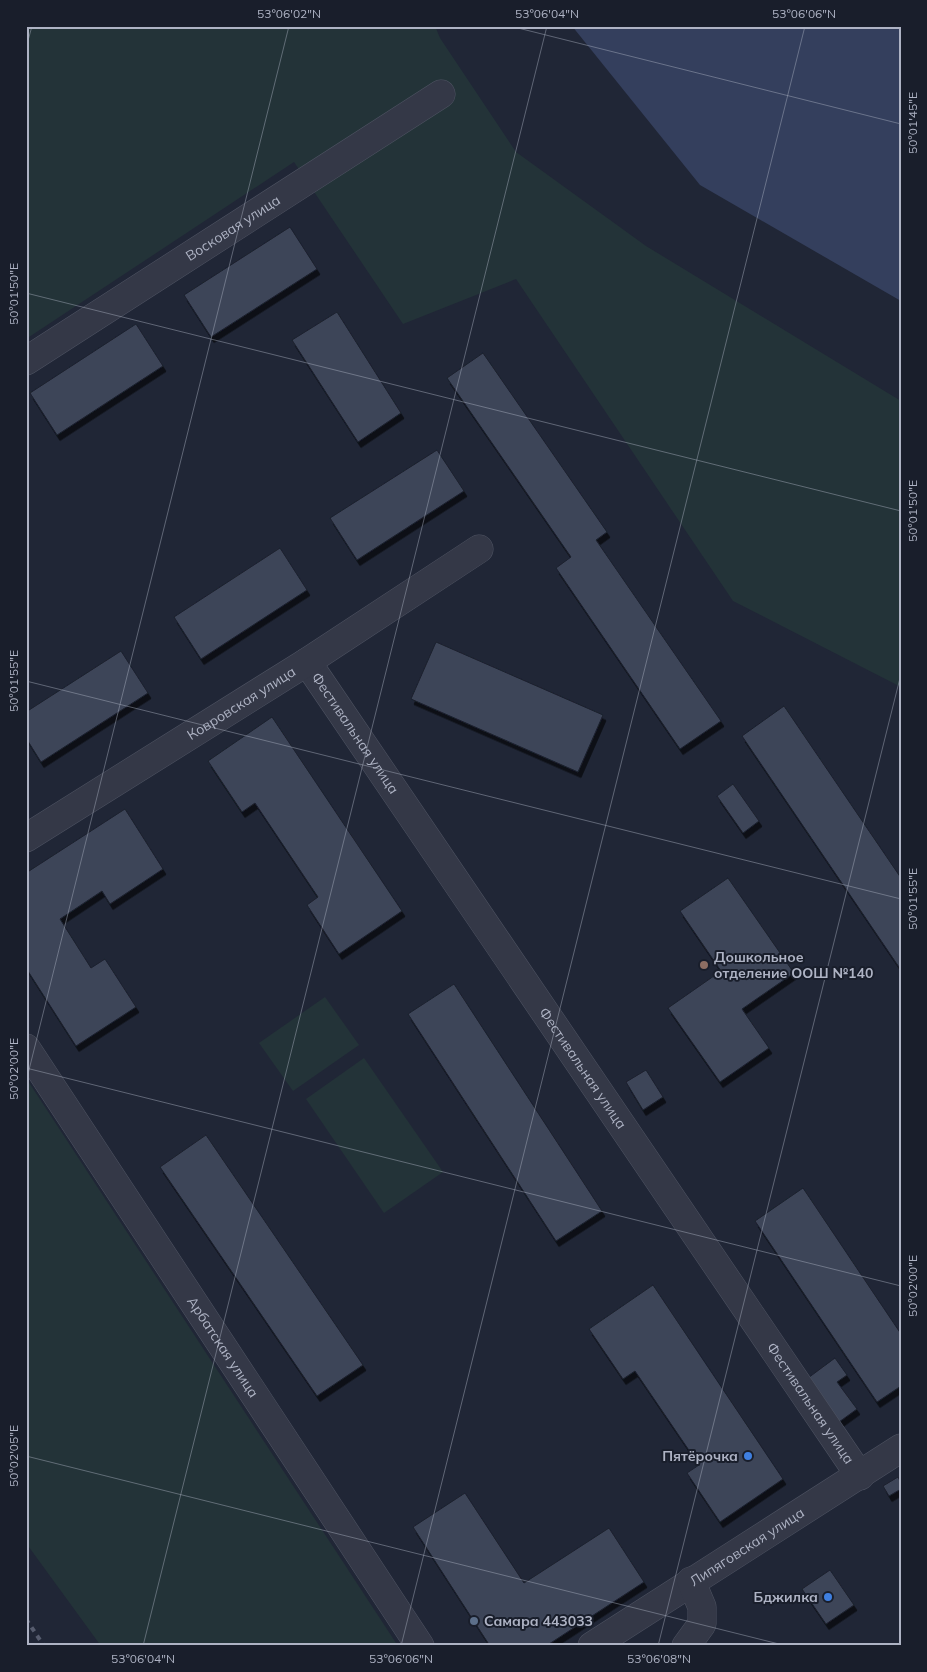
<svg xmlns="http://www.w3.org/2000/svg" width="927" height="1672" font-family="Mulish,sans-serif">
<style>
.green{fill:#233338}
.water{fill:#343f5d}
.building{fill:#3e4559;stroke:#1b202d;filter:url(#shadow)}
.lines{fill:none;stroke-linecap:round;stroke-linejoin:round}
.minor-casing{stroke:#4e5362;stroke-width:29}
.minor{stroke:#343847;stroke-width:28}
.rail{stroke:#565c6e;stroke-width:4;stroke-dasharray:5 5;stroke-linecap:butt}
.ticks{fill:none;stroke:#aeb3c4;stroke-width:1;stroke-opacity:0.45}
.education-dot{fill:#8d6e63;stroke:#191e2b;stroke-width:2}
.shop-dot{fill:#3f7fe0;stroke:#191e2b;stroke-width:2}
.service-dot{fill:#5c6f8a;stroke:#191e2b;stroke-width:2}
.labels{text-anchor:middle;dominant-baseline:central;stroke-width:4;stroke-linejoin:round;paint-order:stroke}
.street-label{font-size:14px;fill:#aeb3c4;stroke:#191e2b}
.poi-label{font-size:14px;font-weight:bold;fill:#aeb3c4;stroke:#191e2b;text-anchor:start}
.neatline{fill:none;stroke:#aeb3c4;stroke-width:2}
.ticks-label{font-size:12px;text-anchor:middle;fill:#aeb3c4}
</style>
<defs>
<filter id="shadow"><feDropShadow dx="3" dy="5.5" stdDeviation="0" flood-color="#0009"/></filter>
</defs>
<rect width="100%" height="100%" fill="#202636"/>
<!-- green -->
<g class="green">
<path d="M26,26H435L440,38L516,152L646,246L901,401V687L733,601L516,279L403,324L294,162L26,339Z"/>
<path d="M325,997L359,1045L293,1091L259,1043Z"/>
<path d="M364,1058L443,1172L384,1213L306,1099Z"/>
<path d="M26,1078L398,1646H101L26,1543Z"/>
</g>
<!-- water -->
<path class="water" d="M572,26H901V301L700,185Z"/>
<!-- building -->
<g class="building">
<path d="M290,227L317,269L211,337L184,295Z"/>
<path d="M337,312L401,413L358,442L292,340Z"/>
<path d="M136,324L163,366L57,435L30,393Z"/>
<path d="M483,353L607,532L596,540L721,721L680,749L556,568L571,557L447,378Z"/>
<path d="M437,450L464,491L357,560L330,518Z"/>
<path d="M280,548L307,590L201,659L174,617Z"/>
<path d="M436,642L603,715L578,772L411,699Z"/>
<path d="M121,651L148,693L41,762L26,738V712Z"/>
<path d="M784,706L901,878V970L742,736Z"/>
<path d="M272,717L402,911L339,954L307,905L318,897L255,803L242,812L208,761Z"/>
<path d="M733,784L759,821L743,833L717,796Z"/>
<path d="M125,809L163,869L110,904L102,891L60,919L91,968L105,959L136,1007L76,1046L26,968V873Z"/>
<path d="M728,878L794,973L742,1009L769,1048L720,1082L668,1008L721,971L680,911Z"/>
<path d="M454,984L602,1211L556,1241L408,1014Z"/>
<path d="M646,1070L663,1097L643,1110L626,1082Z"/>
<path d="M206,1135L363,1365L317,1396L160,1167Z"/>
<path d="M803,1188L901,1334V1386L877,1402L755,1221Z"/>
<path d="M653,1285L783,1479L720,1522L687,1473L699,1465L635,1371L623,1379L589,1329Z"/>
<path d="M835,1358L847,1375L837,1382L857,1409L839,1422L808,1378Z"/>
<path d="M898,1477L901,1483V1489L889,1496L883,1486Z"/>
<path d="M465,1493L524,1583L609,1528L644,1582L546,1646H490L413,1527Z"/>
<path d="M830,1570L854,1605L826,1624L802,1589Z"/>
</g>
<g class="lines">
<defs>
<g id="minor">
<path id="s1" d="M26,361L441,94"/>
<path id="s2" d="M307,662L860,1476"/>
<path id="s3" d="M26,838L307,662L479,549"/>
<path id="s4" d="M26,1048L420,1646"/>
<path id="s5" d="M592,1646L901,1448"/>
<path d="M686,1646L702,1624V1607L691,1581"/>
</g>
</defs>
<!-- minor casing -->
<use href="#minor" class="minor-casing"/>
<!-- minor -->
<use href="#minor" class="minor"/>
<!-- rail -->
<path class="rail" d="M26,1619L44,1646"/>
</g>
<!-- ticks -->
<path class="ticks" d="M510,26L901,124M26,48L32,26M26,293L901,511M26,681L901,899M26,1068L901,1286M26,1082L289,26M26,1456L787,1646M143,1646L547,26M401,1646L805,26M658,1646L901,674"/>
<!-- markers -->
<circle class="education-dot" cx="704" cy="965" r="5"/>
<g class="shop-dot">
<circle cx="748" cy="1456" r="5"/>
<circle cx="828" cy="1597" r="5"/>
</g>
<circle class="service-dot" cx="474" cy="1621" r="5"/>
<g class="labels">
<!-- street labels -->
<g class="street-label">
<text stroke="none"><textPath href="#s1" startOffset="246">Восковая улица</textPath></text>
<text stroke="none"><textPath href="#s3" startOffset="254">Ковровская улица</textPath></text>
<text stroke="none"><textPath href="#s2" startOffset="86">Фестивальная улица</textPath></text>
<text stroke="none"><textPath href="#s2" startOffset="491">Фестивальная улица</textPath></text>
<text stroke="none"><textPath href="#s4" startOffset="358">Арбатская улица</textPath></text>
<text stroke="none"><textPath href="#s2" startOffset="896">Фестивальная улица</textPath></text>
<text stroke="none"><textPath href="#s5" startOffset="184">Липяговская улица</textPath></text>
</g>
<!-- poi labels -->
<g class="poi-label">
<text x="714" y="957">Дошкольное<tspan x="714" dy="16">отделение ООШ №140</tspan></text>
<text x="738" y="1456" text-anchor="end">Пятёрочка</text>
<text x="818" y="1597" text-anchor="end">Бджилка</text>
<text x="484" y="1621">Самара 443033</text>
</g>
</g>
<!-- border -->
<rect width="927" height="1672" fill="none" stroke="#191e2b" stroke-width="55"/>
<rect x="28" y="28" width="872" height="1616" class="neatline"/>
<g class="ticks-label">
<text x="289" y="18">53°06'02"N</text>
<text x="547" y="18">53°06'04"N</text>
<text x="804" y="18">53°06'06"N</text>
<text transform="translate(913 123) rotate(-90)" y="4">50°01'45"E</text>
<text transform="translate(14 294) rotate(-90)" y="4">50°01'50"E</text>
<text transform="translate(913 511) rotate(-90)" y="4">50°01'50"E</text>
<text transform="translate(14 681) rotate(-90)" y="4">50°01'55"E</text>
<text transform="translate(913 899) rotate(-90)" y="4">50°01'55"E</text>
<text transform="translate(14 1069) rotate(-90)" y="4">50°02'00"E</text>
<text transform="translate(913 1286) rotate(-90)" y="4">50°02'00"E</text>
<text transform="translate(14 1456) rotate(-90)" y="4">50°02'05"E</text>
<text x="143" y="1663">53°06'04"N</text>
<text x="401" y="1663">53°06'06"N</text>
<text x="659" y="1663">53°06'08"N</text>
</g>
</svg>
